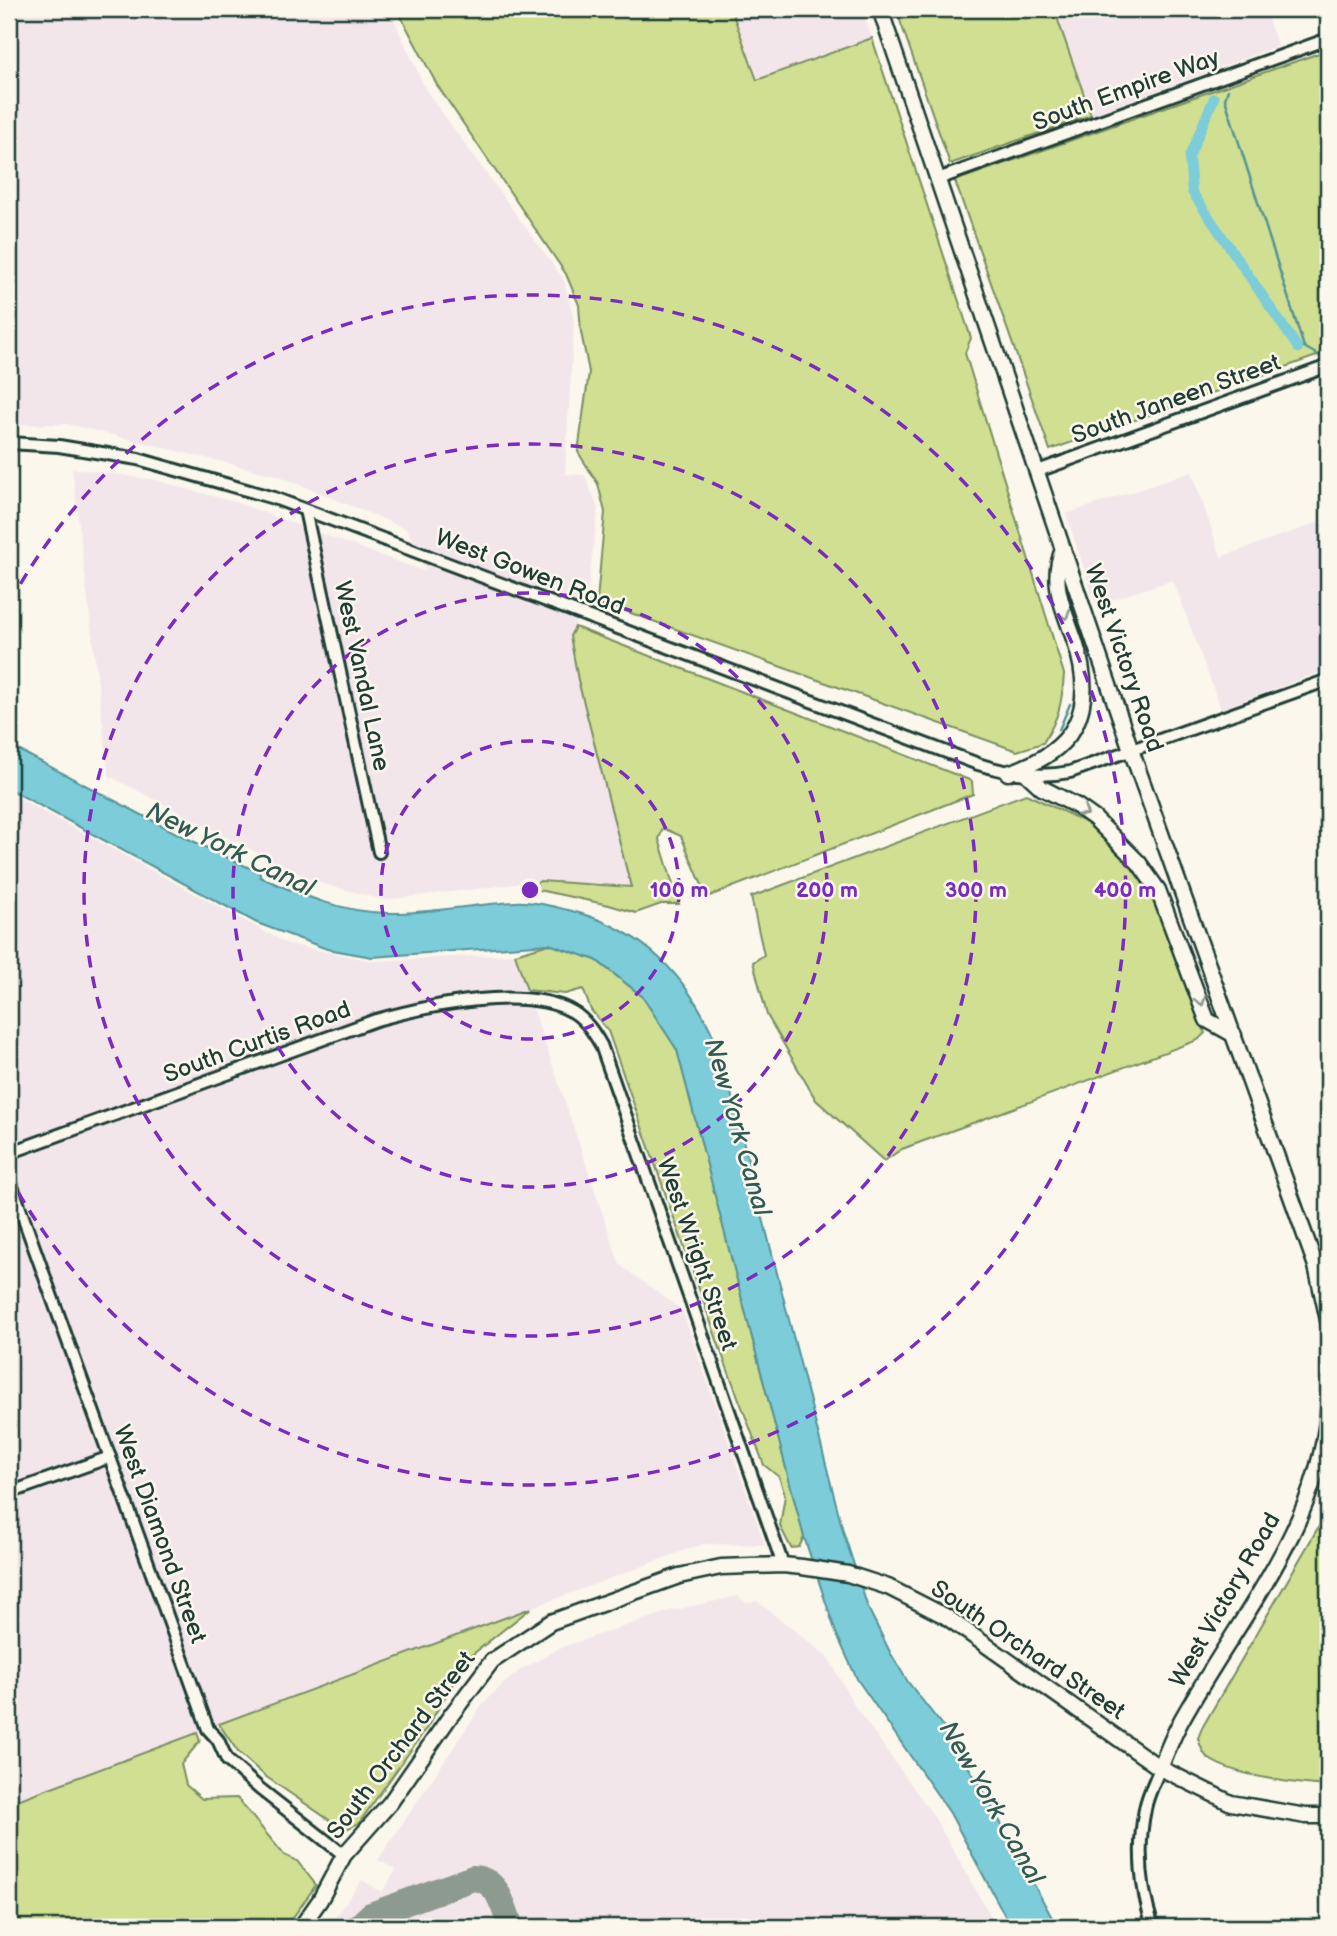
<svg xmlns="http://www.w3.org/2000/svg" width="1337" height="1936" font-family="'Balsamiq Sans',sans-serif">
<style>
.built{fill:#f3e6eb}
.green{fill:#d1df92;stroke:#788e63;stroke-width:2}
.water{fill:#7cccd9;stroke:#579397;stroke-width:2}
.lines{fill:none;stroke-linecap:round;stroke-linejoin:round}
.stream{stroke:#579397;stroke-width:2.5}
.canal{stroke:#7cccd9;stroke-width:10}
.taxiway{stroke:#8d9a90;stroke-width:26}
.minor-casing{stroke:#1f3d34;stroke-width:16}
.major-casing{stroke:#1f3d34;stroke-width:19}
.minor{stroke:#fbf7ec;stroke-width:10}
.major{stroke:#fbf7ec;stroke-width:14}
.oneway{stroke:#8d9a90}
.ring{fill:none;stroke:#7b2cbf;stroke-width:3.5;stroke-dasharray:12 9}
.labels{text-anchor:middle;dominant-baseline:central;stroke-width:5;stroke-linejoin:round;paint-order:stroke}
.street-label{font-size:24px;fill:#1f3d34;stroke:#fbf7ec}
.water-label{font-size:26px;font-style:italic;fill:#325a55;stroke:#fbf7ec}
.centre{fill:#7b2cbf;stroke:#fbf7ec;stroke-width:3.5}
.ring-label{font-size:21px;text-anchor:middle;font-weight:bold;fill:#7b2cbf;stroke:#fbf7ec;stroke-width:5;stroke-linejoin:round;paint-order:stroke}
</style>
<rect width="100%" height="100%" fill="#fbf7ec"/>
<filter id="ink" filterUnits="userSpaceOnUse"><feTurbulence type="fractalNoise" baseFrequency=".0143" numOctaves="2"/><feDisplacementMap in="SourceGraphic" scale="14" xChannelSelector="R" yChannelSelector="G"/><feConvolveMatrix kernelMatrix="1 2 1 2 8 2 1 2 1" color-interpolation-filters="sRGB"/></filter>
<g filter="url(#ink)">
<!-- built -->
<g class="built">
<path d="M9,9H389L427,92L564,280L574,320L565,474L585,475L598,508L587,598L570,636L578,680L631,887L540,881L384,900L312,881L109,776L72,468L155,480L238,503L426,572L407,529L279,476L67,424L9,425Z"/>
<path d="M731,9H861L872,38L757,80Z"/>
<path d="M1054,9H1264L1278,46L1091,115Z"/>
<path d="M1192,472L1221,557L1328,519V669L1221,709L1173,580L1096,605L1066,514Z"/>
<path d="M9,793L288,944L373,961L515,954L620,1265L682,1310L765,1545L702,1544L9,1803Z"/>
<path d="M738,1596L746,1603L757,1601L828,1657L856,1708L933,1815L990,1915L994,1927H328L362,1880L382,1892L396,1870L378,1860L484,1702L503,1684L522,1669L562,1647L670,1611Z"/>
</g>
<!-- green -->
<g class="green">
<path d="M397,9H731L757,80L872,38L971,338L965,353L1064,674C1062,704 1059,717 1043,743L1017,751L597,601L605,512L598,484L578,452L589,372L581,332L579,305L566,274L437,85Z"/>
<path d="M896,9H1054L1091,115L950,164Z"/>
<path d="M1328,50V352L1050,450L955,181Z"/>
<path d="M575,627L972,781L973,794L707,897L681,836L663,828L659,839L679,904H661L636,913L609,905L529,888L540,881L631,887L578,680L570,636Z"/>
<path d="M1026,794L1096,827L1138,872L1164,920L1205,1033L1198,1040L902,1149L884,1161L816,1100L767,1015L753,962L764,955L751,897Z"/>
<path d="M549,944L596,960L642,996L677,1049L804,1537L799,1547L791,1548L780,1526L785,1495L779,1477L764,1465L723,1357L608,1031L591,1010L583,989L565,994L527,990L515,954Z"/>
<path d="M1328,1498V1786C1297,1784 1233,1776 1208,1758C1202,1753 1200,1745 1198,1738L1202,1728L1319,1526Z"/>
<path d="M531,1608L468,1658L428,1726L359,1823L344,1830L265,1776L238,1752L219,1724Z"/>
<path d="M197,1733L200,1741L181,1764L186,1785L202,1799L237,1798L284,1855L297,1861L316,1885L286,1927H9V1803Z"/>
</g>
<!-- water -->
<path class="water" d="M9,745L178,834L260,873V877C301,895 341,912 387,913C430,914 473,904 515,902C533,901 551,906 568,910C647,929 695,983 722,1058L843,1531L868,1608L891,1654L908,1682L944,1728L983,1790L1057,1927H1011L950,1813L857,1679L836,1633L804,1537L677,1050L642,996L596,960L549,944L372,957L327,949L257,923L9,789Z"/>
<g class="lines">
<!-- stream -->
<g class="stream">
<path d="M1228,90L1225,99L1304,347L1318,355"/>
<path d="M1059,730L1070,704"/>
</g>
<!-- canal -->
<g class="canal">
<path d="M1214,98L1189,157L1192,192L1298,348"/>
<path d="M1326,398L1328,402"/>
</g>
<!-- taxiway -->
<path class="taxiway" d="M358,1927L371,1915L473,1878C499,1879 503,1907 511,1927"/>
<defs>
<g id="minor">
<path d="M938,179L1328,39"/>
<path d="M9,443L59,446L138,459L274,498L978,764C1009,774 1038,778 1070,772L1328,680"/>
<path d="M1038,471L1328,366"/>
<path d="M305,510L379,852"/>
<path d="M9,1153L376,1020C427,1006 525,984 573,1012C586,1020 594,1033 601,1045L783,1565"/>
<path d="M9,1178L208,1729L218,1740L227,1760L260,1789L344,1855"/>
<path d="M9,1493L110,1457"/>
<path d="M1153,1927C1141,1890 1137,1848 1145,1809C1147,1796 1155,1781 1160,1768"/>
</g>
<g id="major">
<path d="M880,9L1131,750L1316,1266L1328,1320"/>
<path d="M1008,773C1077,751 1097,709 1075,642C1064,609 1049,583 1063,549"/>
<path d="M1028,775L1042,788L1077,806L1094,818L1139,863L1158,890L1207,1020L1234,1035"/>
<path d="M1160,1768C1167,1752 1173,1735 1182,1719C1237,1620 1318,1528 1328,1411"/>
<path d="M301,1927L320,1900L344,1855L390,1803L449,1718L492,1661L551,1622L679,1576L721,1567L783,1565L802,1567L848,1574L888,1587L945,1616L1160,1768L1231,1803L1306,1816H1328"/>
</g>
</defs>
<!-- minor casing -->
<use href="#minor" class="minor-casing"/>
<!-- major casing -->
<use href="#major" class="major-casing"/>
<!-- minor -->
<use href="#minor" class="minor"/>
<!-- major -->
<use href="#major" class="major"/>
</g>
<!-- one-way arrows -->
<defs><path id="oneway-chevron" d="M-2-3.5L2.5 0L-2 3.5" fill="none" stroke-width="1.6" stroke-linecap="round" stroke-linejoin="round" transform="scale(1.75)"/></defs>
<g class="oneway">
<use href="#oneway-chevron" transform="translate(1065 615) rotate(71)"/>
<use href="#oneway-chevron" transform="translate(1084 812) rotate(35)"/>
<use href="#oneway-chevron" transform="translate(1201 1001) rotate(70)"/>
</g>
</g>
<!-- distance rings -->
<g class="ring">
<circle cx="530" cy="890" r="149"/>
<circle cx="530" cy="890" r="297"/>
<circle cx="530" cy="890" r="446"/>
<path d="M10 602A595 595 0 1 1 10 1178"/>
</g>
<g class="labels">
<!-- street labels -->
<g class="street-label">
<text transform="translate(1126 90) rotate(-20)">South Empire Way</text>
<text transform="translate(1176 399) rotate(-20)">South Janeen Street</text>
<text transform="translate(530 572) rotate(21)">West Gowen Road</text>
<text transform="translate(1124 658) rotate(71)">West Victory Road</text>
<text transform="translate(362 676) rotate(78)">West Vandal Lane</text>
<text transform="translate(257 1042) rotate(-20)">South Curtis Road</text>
<text transform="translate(697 1254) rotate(71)">West Wright Street</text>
<text transform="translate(160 1534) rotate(70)">West Diamond Street</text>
<text transform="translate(1225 1600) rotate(-60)">West Victory Road</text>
<text transform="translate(1028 1650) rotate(34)">South Orchard Street</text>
<text transform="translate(401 1745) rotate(-53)">South Orchard Street</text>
</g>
<!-- water labels -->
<g class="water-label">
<text transform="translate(230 850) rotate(26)">New York Canal</text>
<text transform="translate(737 1127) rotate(74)">New York Canal</text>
<text transform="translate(991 1803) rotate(60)">New York Canal</text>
</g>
</g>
<circle cx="530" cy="890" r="10" class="centre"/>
<g class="ring-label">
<text x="679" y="897">100 m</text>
<text x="827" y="897">200 m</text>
<text x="976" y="897">300 m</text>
<text x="1125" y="897">400 m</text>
</g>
<!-- margin -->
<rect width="1337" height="1936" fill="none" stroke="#fbf7ec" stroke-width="35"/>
<rect x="18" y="18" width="1302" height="1901" fill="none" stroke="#1f3d34" stroke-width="2.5" filter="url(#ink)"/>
</svg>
